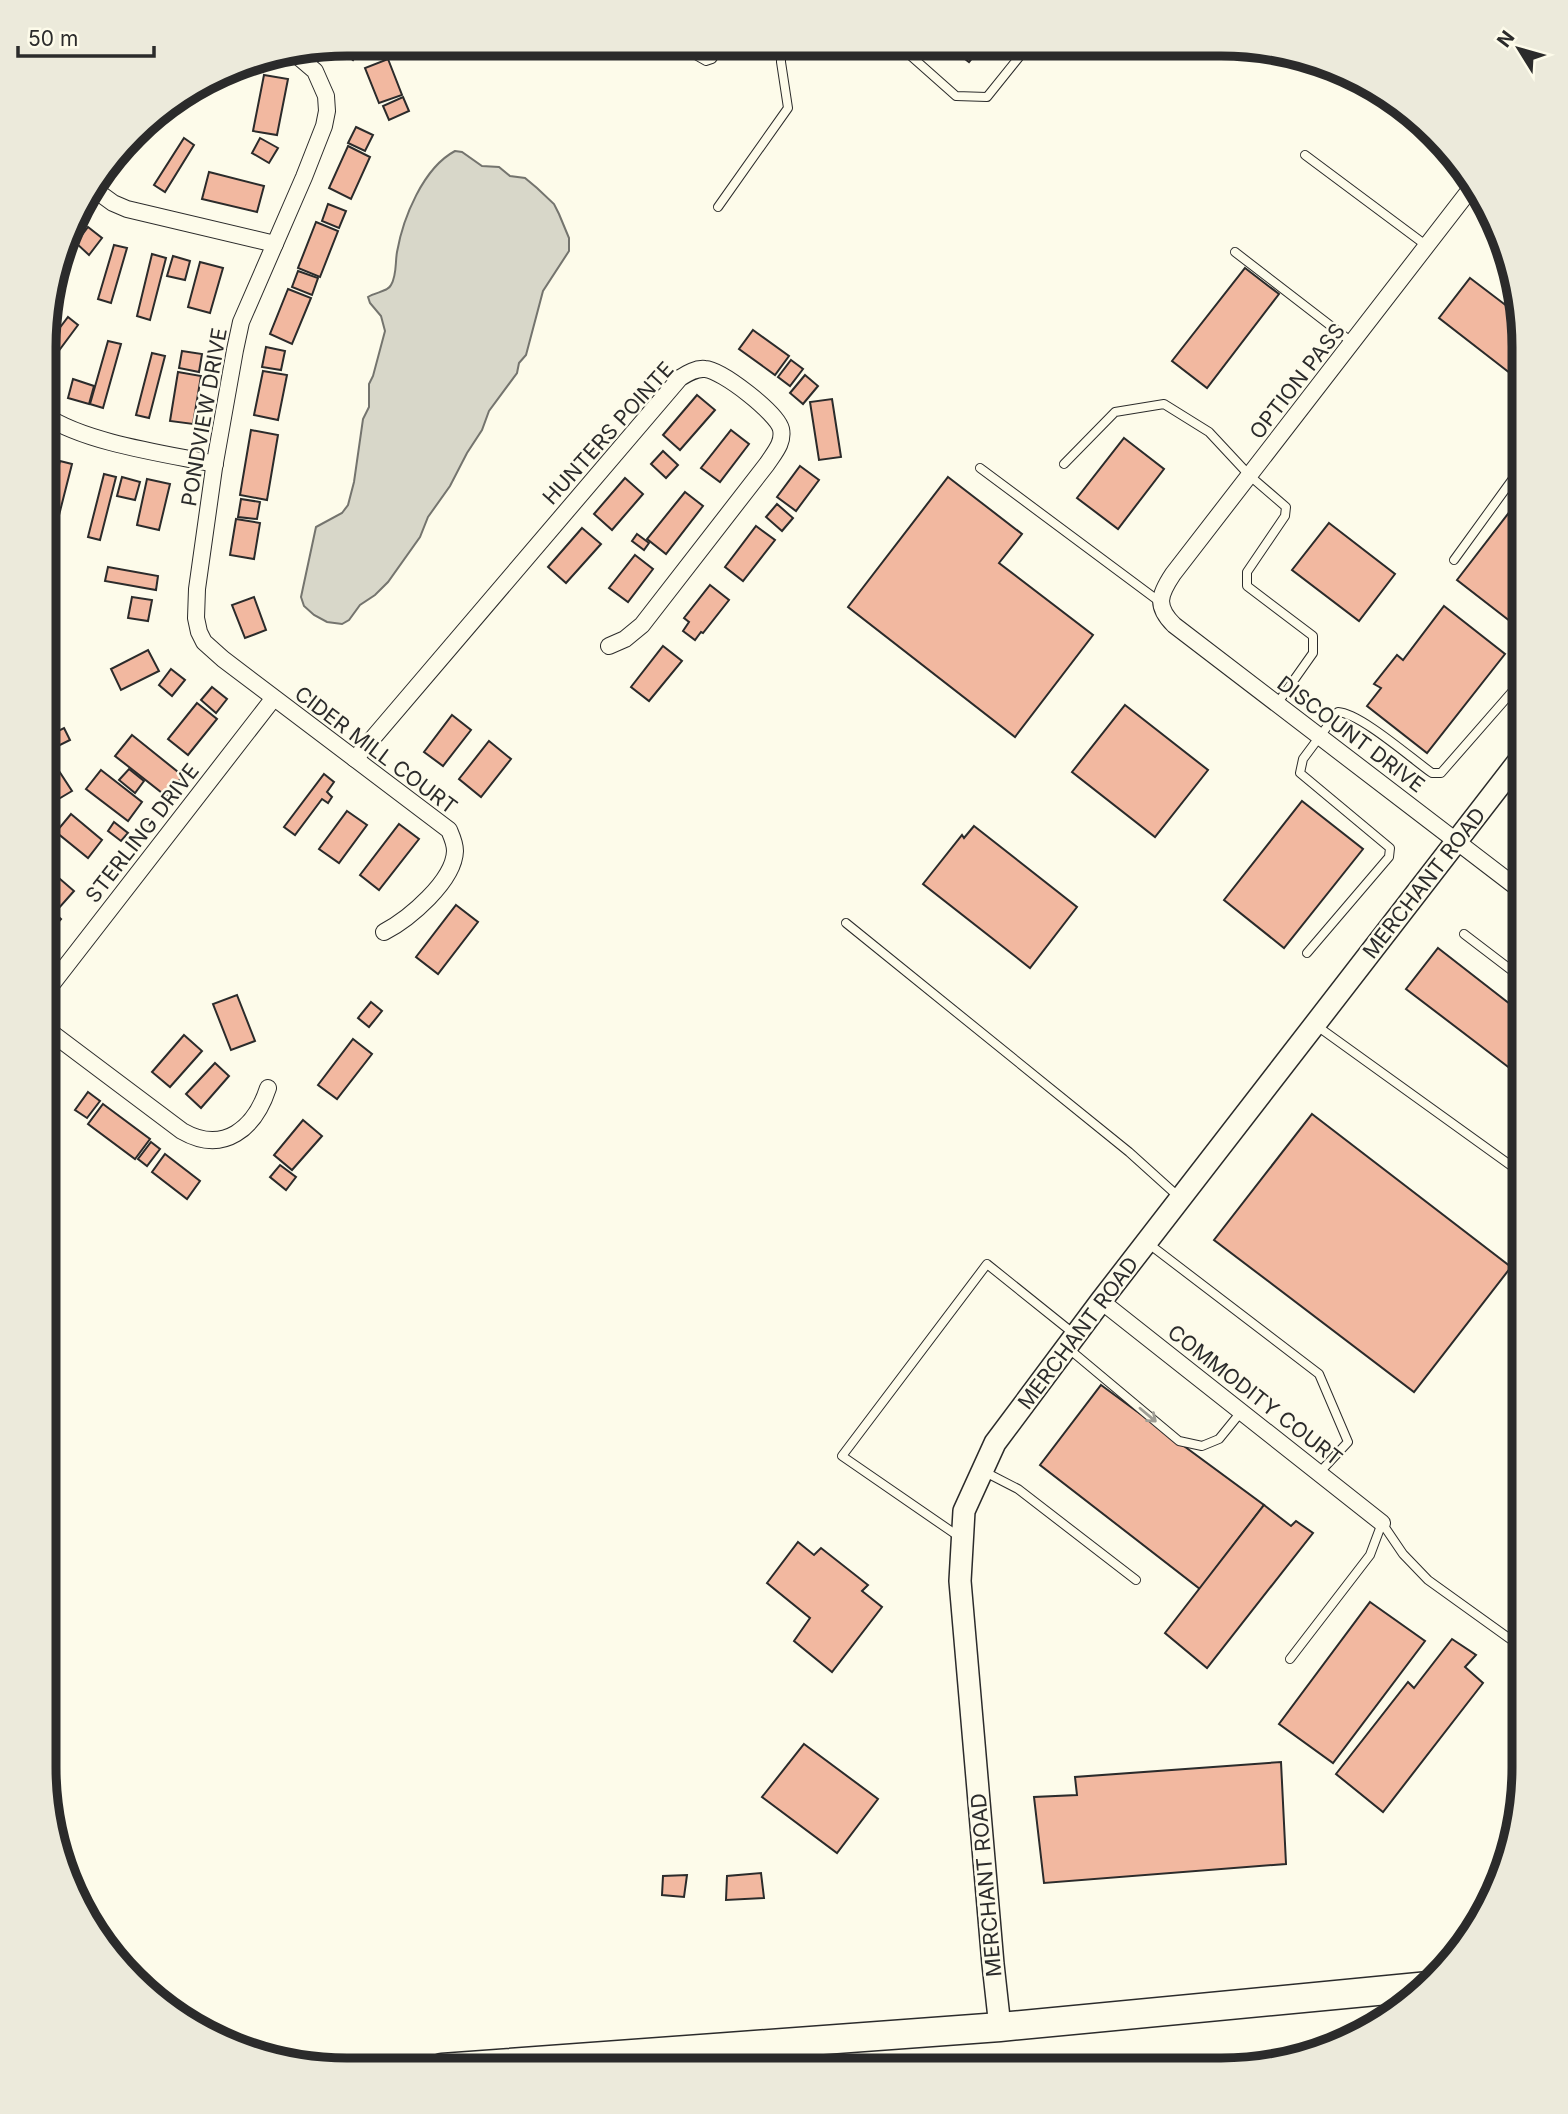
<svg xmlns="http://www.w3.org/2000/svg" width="1568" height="2114" font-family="Inter,sans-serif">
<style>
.water{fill:#d8d7c9;stroke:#74746e;stroke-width:2}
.building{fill:#f2b8a0;stroke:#2b2b2b;stroke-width:2}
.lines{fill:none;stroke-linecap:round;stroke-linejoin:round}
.service-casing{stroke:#2b2b2b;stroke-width:10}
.minor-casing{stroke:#2b2b2b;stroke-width:18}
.tertiary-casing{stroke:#2b2b2b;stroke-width:24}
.trunk-casing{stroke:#2b2b2b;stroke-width:31}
.service{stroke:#fdfbea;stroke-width:8}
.minor{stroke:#fdfbea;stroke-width:16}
.tertiary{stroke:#fdfbea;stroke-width:21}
.trunk{stroke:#fdfbea;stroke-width:28}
.oneway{stroke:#9e9d94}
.labels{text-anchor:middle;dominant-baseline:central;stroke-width:5;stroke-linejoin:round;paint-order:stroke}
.street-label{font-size:21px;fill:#2b2b2b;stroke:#fdfbea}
.rim{fill:none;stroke:#2b2b2b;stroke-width:9}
</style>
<rect width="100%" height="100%" fill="#fdfbea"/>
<!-- water -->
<path class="water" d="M455,151L462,152L482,166L499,167L510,176L525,178L537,188L554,204L559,214L569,238V251L543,291L526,355L519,363L517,373L489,411L482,430L467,453L450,486L428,517L420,537L388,582L375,595L360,605L349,620L342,624L327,622L314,615L304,606L301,597L316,527L342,513L348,505L354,482L363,419L369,407V384L373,376L385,331L381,316L370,303L368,297C375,292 388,292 391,285C397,275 395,263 397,252C403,218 423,168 455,151Z"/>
<!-- building -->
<g class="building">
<path d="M347,44H365L353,60L342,52L338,57L327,48Z"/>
<path d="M947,45L982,46L969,62Z"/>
<path d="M388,59L402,95L379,103L365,68Z"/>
<path d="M1340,68L1370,86L1364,94L1337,72Z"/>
<path d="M264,75L288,79L277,135L253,131Z"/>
<path d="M403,97L409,111L389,120L383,106Z"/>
<path d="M155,114L157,116L116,167L111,163L147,119Z"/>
<path d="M356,127L373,135L365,151L348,143Z"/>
<path d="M184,138L194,145L165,192L154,185Z"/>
<path d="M260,138L278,148L269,163L252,153Z"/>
<path d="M348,146L370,157L351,199L329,188Z"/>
<path d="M209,172L264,186L257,212L202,199Z"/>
<path d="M328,204L346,211L339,228L322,221Z"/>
<path d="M316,222L338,231L320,277L298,268Z"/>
<path d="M88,227L102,238L89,255L76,243Z"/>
<path d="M114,245L127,248L111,303L98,299Z"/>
<path d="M152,254L166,258L150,320L137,316Z"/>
<path d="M173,256L190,261L185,280L167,276Z"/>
<path d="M200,262L223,268L210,313L188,307Z"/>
<path d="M1245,268L1279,294L1207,388L1172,361Z"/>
<path d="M298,271L318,278L312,295L292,287Z"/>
<path d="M1470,278L1516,313L1524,347V384L1439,318Z"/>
<path d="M288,289L311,298L292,344L270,334Z"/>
<path d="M68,317L78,325L46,368V346Z"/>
<path d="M753,330L789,356L775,375L739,349Z"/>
<path d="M108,341L121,344L103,408L90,404Z"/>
<path d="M266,347L285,351L281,370L262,367Z"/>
<path d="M182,351L202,354L199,372L179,368Z"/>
<path d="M152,353L165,356L149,418L136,415Z"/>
<path d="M791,360L803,369L790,386L778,377Z"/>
<path d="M263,371L287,375L278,420L254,415Z"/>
<path d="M178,372L201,376L193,424L170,421Z"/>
<path d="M805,375L818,386L803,404L790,393Z"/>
<path d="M73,379L94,386L89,404L68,398Z"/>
<path d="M697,395L715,410L680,450L663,435Z"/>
<path d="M832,399L841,457L819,460L810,402Z"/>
<path d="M251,430L278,435L267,500L240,495Z"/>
<path d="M731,430L749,444L720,482L701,468Z"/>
<path d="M1124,438L1164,469L1118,529L1077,498Z"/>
<path d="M663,451L678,465L666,478L651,464Z"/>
<path d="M60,461L72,464L56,527L46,524V515Z"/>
<path d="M800,466L819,480L796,511L777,497Z"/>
<path d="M104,474L116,477L100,540L88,537Z"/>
<path d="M122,477L140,482L135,500L117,496Z"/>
<path d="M948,477L1022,534L999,563L1093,635L1015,737L848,607Z"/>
<path d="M625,478L643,494L612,530L594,514Z"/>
<path d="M147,479L170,484L159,530L137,525Z"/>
<path d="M685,492L703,506L666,554L647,539Z"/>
<path d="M1524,493V632L1457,580Z"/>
<path d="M241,499L260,502L257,519L238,517Z"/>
<path d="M777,504L793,518L782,531L766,517Z"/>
<path d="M236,519L260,523L254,559L230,555Z"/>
<path d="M1329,523L1395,574L1359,621L1292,570Z"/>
<path d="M756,526L775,540L743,581L725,567Z"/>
<path d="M582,528L601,544L566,583L548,567Z"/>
<path d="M637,534L649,543L644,550L632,541Z"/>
<path d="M635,555L653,569L628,602L609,588Z"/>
<path d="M108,567L158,576L156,590L105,581Z"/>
<path d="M710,585L729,600L703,633L701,632L695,640L683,631L689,622L684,618Z"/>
<path d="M132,597L152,600L148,621L128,618Z"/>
<path d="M254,597L266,630L245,638L232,605Z"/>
<path d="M1444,606L1505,654L1427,753L1367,706L1381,688L1374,684L1397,655L1403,660Z"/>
<path d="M663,646L682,661L649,701L631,687Z"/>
<path d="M148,650L159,671L121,690L111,669Z"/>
<path d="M171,669L185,680L172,696L159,685Z"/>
<path d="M212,687L227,699L216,713L201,700Z"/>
<path d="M197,703L217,719L188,755L168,739Z"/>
<path d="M1125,705L1208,770L1155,837L1072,772Z"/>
<path d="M452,715L471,730L443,766L424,752Z"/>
<path d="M64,728L70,740L46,752V737Z"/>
<path d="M132,735L183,776L166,796L115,756Z"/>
<path d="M489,741L511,759L481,797L459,779Z"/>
<path d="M129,769L144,781L135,793L119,780Z"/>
<path d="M101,770L142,802L128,821L86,789Z"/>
<path d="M59,771L72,791L45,807L46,779Z"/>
<path d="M324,774L334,782L327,792L332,797L328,803L322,799L295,835L284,827Z"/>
<path d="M1302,801L1363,849L1284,948L1224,900Z"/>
<path d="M347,811L367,825L339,863L319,849Z"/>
<path d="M71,814L102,840L88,858L56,832Z"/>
<path d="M114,822L128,833L121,841L108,831Z"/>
<path d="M399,824L419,839L379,890L360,875Z"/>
<path d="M974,826L1077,907L1030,968L923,884L962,835L964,838Z"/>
<path d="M45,866L74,891L59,908L45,897Z"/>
<path d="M46,905L61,919L49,933L45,929Z"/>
<path d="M456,905L478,922L438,974L416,957Z"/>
<path d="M45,942L55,951L45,962Z"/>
<path d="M1438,948L1524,1015V1079L1406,989Z"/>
<path d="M237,995L255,1041L231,1050L213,1004Z"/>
<path d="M371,1002L382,1011L369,1027L358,1018Z"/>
<path d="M184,1035L202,1051L170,1087L152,1072Z"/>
<path d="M353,1039L372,1054L337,1099L318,1085Z"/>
<path d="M215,1063L229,1076L201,1108L186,1094Z"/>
<path d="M88,1092L100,1101L87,1118L75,1110Z"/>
<path d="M103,1104L150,1139L135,1159L88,1124Z"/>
<path d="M1312,1114L1511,1267L1414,1392L1214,1240Z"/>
<path d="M303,1120L322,1136L292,1170L274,1155Z"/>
<path d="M151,1142L160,1149L147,1166L138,1159Z"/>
<path d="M165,1154L200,1181L187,1199L152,1172Z"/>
<path d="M280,1165L296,1177L286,1190L270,1177Z"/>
<path d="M1101,1385L1264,1505L1200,1589L1040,1465Z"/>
<path d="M1264,1505L1291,1526L1296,1521L1313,1533L1207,1668L1165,1633Z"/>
<path d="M798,1542L814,1555L821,1548L868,1585L862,1591L882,1607L832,1672L794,1641L810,1618L767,1583Z"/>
<path d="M1370,1602L1425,1641L1333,1763L1279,1724Z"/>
<path d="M1452,1639L1476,1655L1465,1667L1483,1683L1383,1812L1336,1774L1408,1682L1414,1688Z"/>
<path d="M804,1744L878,1799L837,1853L762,1797Z"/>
<path d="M1281,1762L1286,1864L1044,1883L1034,1797L1077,1795L1075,1777Z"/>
<path d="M761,1873L764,1898L726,1900L727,1876Z"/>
<path d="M687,1875L684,1897L662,1895L663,1876Z"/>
</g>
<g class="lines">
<defs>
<g id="service">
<path d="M678,45L706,61L712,59L722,45"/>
<path d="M902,45L903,49L956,96L987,97L1028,46"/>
<path d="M1305,155L1427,246"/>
<path d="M718,207L788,108L781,62V45"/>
<path d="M1235,252L1353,343"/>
<path d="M1064,464L1115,412L1164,404L1209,432L1250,476L1286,507L1285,516L1247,572V586L1313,636V653L1277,704"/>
<path d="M980,468L1160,602"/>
<path d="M1454,560L1512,480L1524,474"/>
<path d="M846,923L1129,1152L1180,1198"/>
<path d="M1464,934L1519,976L1524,970"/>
<path d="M1307,953L1389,857L1390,848L1300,773L1303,759L1338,712C1360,713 1412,759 1432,773H1441L1518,685L1524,684"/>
<path d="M1317,1026L1524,1175"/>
<path d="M1149,1244L1319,1374L1348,1442L1319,1473"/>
<path d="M1069,1349L1179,1441L1202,1446L1219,1439L1241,1412"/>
<path d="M983,1471L1018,1489L1136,1580"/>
<path d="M1382,1523L1403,1554L1428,1580L1524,1649"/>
<path d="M961,1538L842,1456L987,1264L1073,1333"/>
<path d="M1290,1659L1370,1555L1382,1523"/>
</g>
<g id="minor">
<path d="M294,53L315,71L326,96L327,111L324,126L304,177L241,322L235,350L214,468L197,589L196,618L199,632L204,642L223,659L449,830C452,837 455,843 455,851C454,881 409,919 384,932"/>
<path d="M91,187L113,203L127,209L275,244"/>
<path d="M1472,187L1173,574C1159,595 1155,606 1174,625L1524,893"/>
<path d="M46,416C86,443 167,454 215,464"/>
<path d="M355,759L680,378C688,373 696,368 705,369C722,370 777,413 781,429C784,443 774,453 767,464L642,625L625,639L609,646"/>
<path d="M45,993L273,699"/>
<path d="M45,1028L182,1131C224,1155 255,1128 268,1088"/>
<path d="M1101,1301L1382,1523"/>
</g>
<path id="tertiary" d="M1000,2027L993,1964L960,1581L964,1511L995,1443L1101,1301L1524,754"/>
<path id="trunk" d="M442,2068L1000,2027L1429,1986"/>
</defs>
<!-- service casing -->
<use href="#service" class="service-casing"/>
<!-- minor casing -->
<use href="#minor" class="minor-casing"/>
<!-- tertiary casing -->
<use href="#tertiary" class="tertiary-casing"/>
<!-- trunk casing -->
<use href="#trunk" class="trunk-casing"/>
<!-- service -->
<use href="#service" class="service"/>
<!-- minor -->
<use href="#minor" class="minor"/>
<!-- tertiary -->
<use href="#tertiary" class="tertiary"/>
<!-- trunk -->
<use href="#trunk" class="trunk"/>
</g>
<!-- one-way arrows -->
<defs><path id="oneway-shaft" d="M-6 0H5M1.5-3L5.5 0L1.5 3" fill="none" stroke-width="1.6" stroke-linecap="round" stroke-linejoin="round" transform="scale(1.75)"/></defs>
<use class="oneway" href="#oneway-shaft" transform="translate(1148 1415) rotate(40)"/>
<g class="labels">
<!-- street labels -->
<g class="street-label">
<text transform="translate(1297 381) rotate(-52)">OPTION PASS</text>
<text transform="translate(204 417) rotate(-80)">PONDVIEW DRIVE</text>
<text transform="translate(608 433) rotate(-48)">HUNTERS POINTE</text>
<text transform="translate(1351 734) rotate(37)">DISCOUNT DRIVE</text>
<text transform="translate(376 750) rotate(37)">CIDER MILL COURT</text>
<text transform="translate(142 833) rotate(-52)">STERLING DRIVE</text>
<text transform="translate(1424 883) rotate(-52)">MERCHANT ROAD</text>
<text transform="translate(1078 1333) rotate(-53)">MERCHANT ROAD</text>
<text transform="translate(1255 1395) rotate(38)">COMMODITY COURT</text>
<text transform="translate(986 1885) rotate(-95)">MERCHANT ROAD</text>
</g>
</g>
<!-- crop -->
<path d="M0 0H1568V2114H0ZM347 56H1221A291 291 0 0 1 1512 347V1767A291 291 0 0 1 1221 2058H347A291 291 0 0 1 56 1767V347A291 291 0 0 1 347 56Z" fill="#eceadb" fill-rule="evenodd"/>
<path class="rim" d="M347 56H1221A291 291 0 0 1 1512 347V1767A291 291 0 0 1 1221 2058H347A291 291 0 0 1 56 1767V347A291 291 0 0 1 347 56Z"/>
<!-- north arrow -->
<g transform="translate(1519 49) rotate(307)" stroke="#fdfbea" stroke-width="5" paint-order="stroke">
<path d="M0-5L12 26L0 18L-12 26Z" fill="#2b2b2b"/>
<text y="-10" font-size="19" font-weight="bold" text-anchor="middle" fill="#2b2b2b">N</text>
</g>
<!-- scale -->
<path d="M18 46v10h136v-10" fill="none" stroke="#2b2b2b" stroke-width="3.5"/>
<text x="28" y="46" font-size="21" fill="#2b2b2b" stroke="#fdfbea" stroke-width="5" paint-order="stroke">50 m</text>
</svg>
